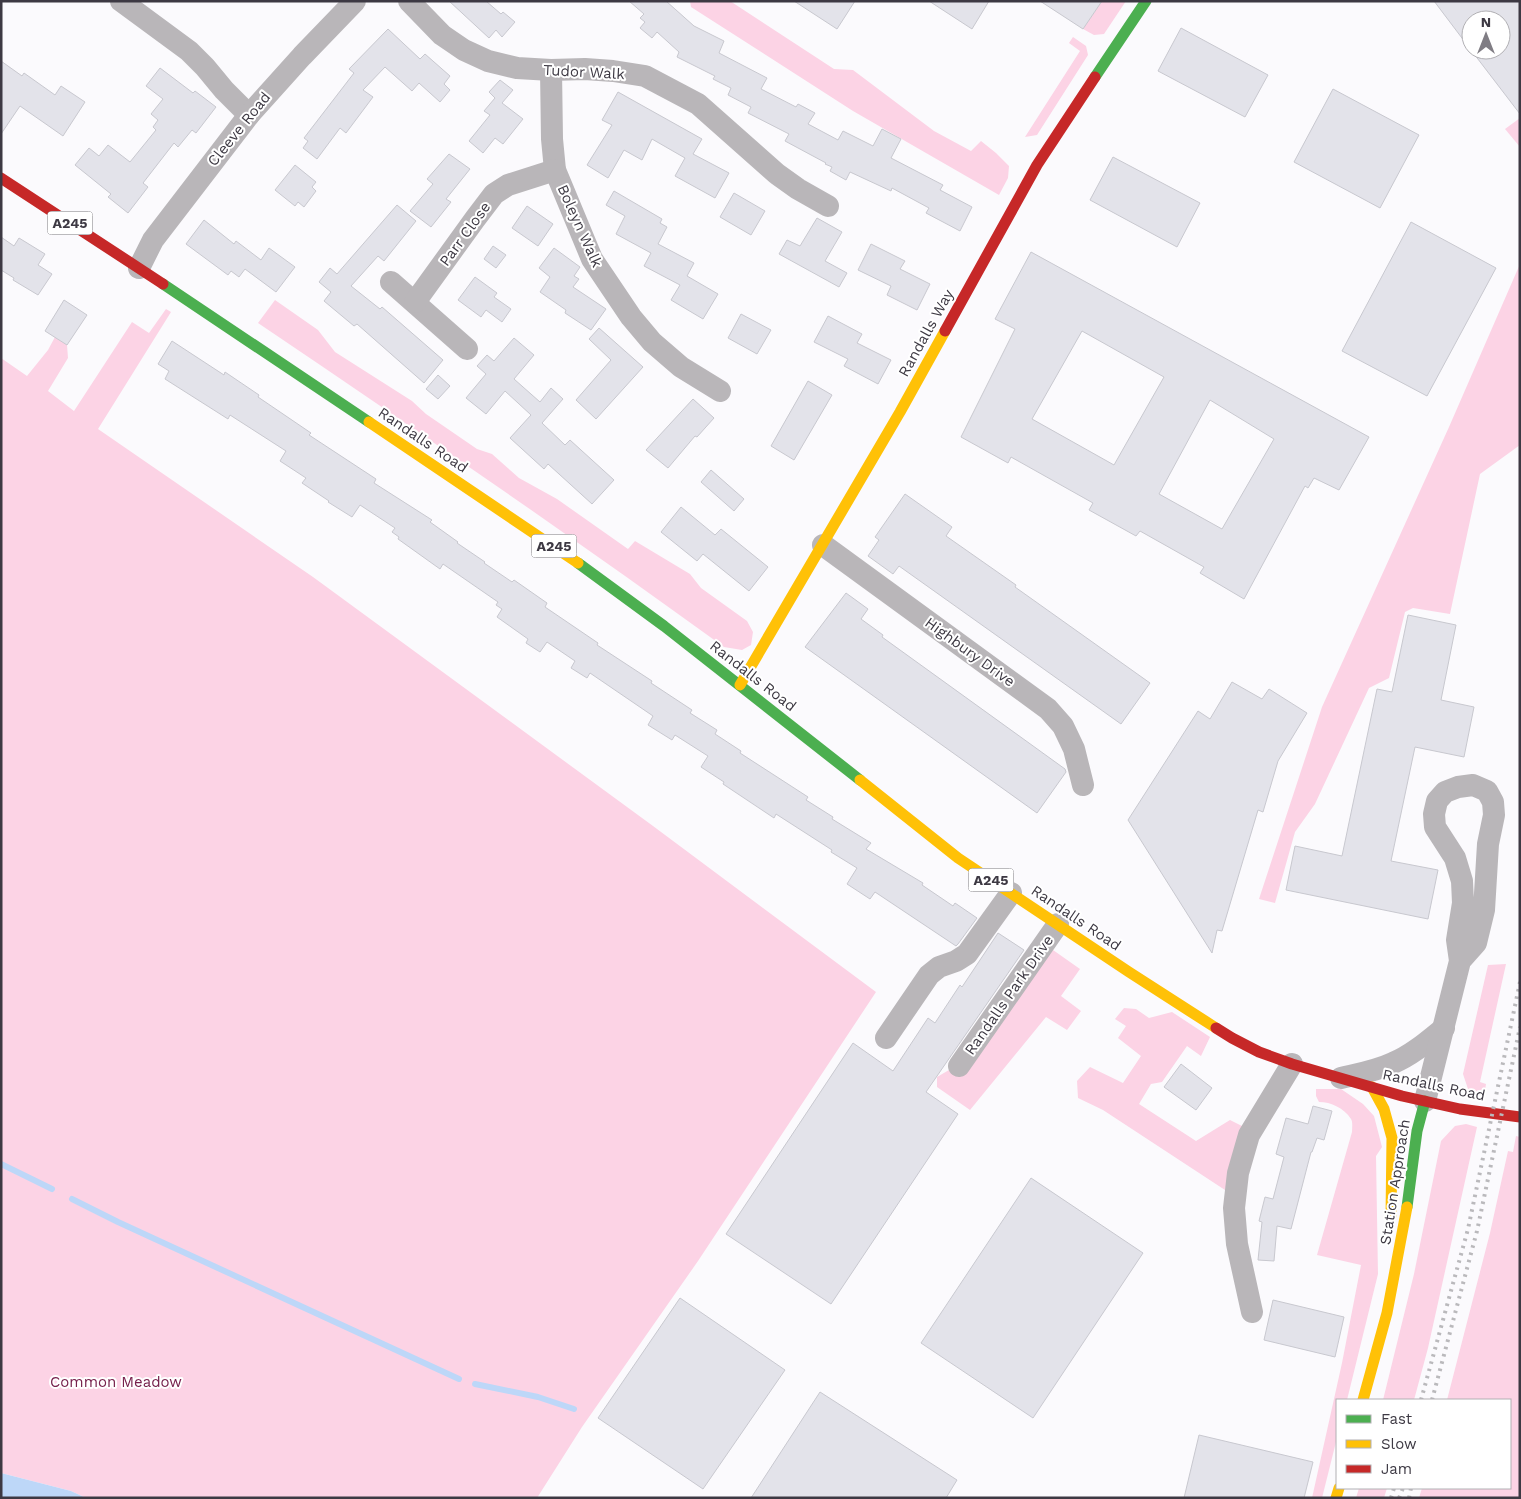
<svg xmlns="http://www.w3.org/2000/svg" width="1521" height="1499" font-family="'Work Sans',sans-serif">
<style>
.green{fill:#fcd3e5}
.water{fill:#bdd7f8}
.lines{fill:none;stroke-linecap:round;stroke-linejoin:round}
.stream{stroke:#bdd7f8;stroke-width:6}
.building{fill:#e3e3ea;stroke:#c8c8cf;fill-rule:evenodd}
.street{stroke:#b9b6b9;stroke-width:22}
.fast{stroke:#4caf50;stroke-width:11}
.slow{stroke:#ffc107;stroke-width:11}
.jam{stroke:#c62828;stroke-width:11}
.rail{stroke:#bab9bc;stroke-width:4;stroke-dasharray:2.5 5;stroke-linecap:butt}
.labels{text-anchor:middle;dominant-baseline:central;stroke-width:4;stroke-linejoin:round;paint-order:stroke}
.shield{fill:#fff;stroke:#77747b;stroke-width:1}
.shield-label{font-size:14px;font-weight:bold;fill:#3d3943}
.street-label{font-size:15px;fill:#3d3943;stroke:#fff}
.park-label{font-size:15px;fill:#76214c;stroke:#fff}
</style>
<rect width="100%" height="100%" fill="#fbfafd"/>
<!-- green -->
<g class="green">
<path d="M690,1H730L834,69L853,70L934,131L971,151L981,141L996,153L1009,166L1008,178L999,195L853,111L691,7Z"/>
<path d="M1102,1H1126L1104,34L1094,35L1083,29Z"/>
<path d="M1073,37L1086,46L1088,55L1037,135L1025,137L1080,51L1069,43Z"/>
<path d="M1520,118V147L1505,129Z"/>
<path d="M1520,264V445L1480,474L1450,614L1413,608L1405,612L1389,678L1369,688L1315,804L1295,832L1275,903L1259,899L1322,707L1449,427Z"/>
<path d="M275,300L318,330L335,352L412,401L426,414L477,449L492,454L519,478L557,499L628,549L635,541L690,574L701,588L747,621L753,632L751,645L742,650L724,647C571,536 415,429 258,323Z"/>
<path d="M166,309L171,312L98,429L313,577L653,826L876,992L698,1261L582,1427L537,1498H86L71,1491L1,1473V358L27,376L48,350L55,337L67,345L68,358L48,391L74,411L132,322L149,333Z"/>
<path d="M1053,950L1080,969L1061,996L1081,1011L1067,1030L1046,1017L970,1110L937,1087V1077L949,1070Z"/>
<path d="M1506,964L1480,1082L1486,1084L1484,1097L1468,1089L1463,1074L1488,965Z"/>
<path d="M1124,1008L1136,1009L1149,1018L1172,1012L1210,1037L1201,1056L1187,1046L1162,1082L1151,1084L1139,1104L1196,1141L1230,1120L1244,1127L1225,1190L1103,1110L1078,1098L1077,1081L1090,1067L1123,1083L1141,1056L1118,1038L1126,1026L1115,1019Z"/>
<path d="M1316,1089H1341L1363,1104L1374,1116L1382,1147L1376,1156L1378,1274L1347,1400H1337V1438L1322,1498H1312L1342,1363L1361,1265L1317,1255L1352,1132C1352,1128 1353,1122 1351,1119C1344,1108 1331,1102 1319,1102L1316,1096Z"/>
<path d="M1466,1124L1477,1127L1428,1348L1414,1400H1383L1414,1274L1441,1141L1455,1126Z"/>
<path d="M1516,1136L1520,1137V1498H1419L1422,1488H1510V1400H1447L1490,1233L1508,1151L1513,1152Z"/>
<path d="M1359,1488H1387L1384,1498H1356Z"/>
</g>
<!-- water -->
<path class="water" d="M1,1473L71,1491L86,1498H1Z"/>
<g class="lines">
<!-- stream -->
<g class="stream">
<path d="M1,1164L52,1189"/>
<path d="M72,1199L118,1222L459,1379"/>
<path d="M475,1384L538,1397L574,1409"/>
</g>
</g>
<!-- building -->
<g class="building">
<path d="M449,1H486L501,14L503,12L515,22L502,37L496,30L489,38Z"/>
<path d="M629,1H666L694,26L724,41L719,53L767,78L761,89L796,107L798,104L815,113L808,124L838,140L843,131L873,146L882,129L901,139L891,158L943,185L940,190L972,207L960,231L926,213L929,208L892,188L891,191L850,172L846,180L830,171L832,167L825,164L826,163L785,141L789,134L748,113L751,107L728,95L731,88L713,79L715,76L677,57L679,52L657,32L652,38L640,28L645,22L640,18L644,14Z"/>
<path d="M794,1H855L837,29Z"/>
<path d="M929,1H989L972,29Z"/>
<path d="M1040,1H1102L1083,29Z"/>
<path d="M1434,1H1520V114L1471,50H1501V20H1471V50Z"/>
<path d="M1181,28L1268,75L1245,117L1158,71Z"/>
<path d="M388,29L420,59L425,54L450,76L444,84L450,90L440,102L419,83L412,91L385,67L363,90L373,97L346,133L340,128L317,159L303,148L308,141L304,138L354,73L349,69Z"/>
<path d="M1,61L22,76L24,73L55,95L61,86L85,102L63,136L20,106L1,134Z"/>
<path d="M160,68L193,93L195,91L216,107L196,133L192,130L178,147L174,143L143,183L148,187L128,213L108,197L111,194L75,165L89,148L99,156L108,145L130,162L156,130L153,127L158,120L151,114L163,99L146,86Z"/>
<path d="M500,80L513,90L502,103L523,119L503,144L495,138L483,153L469,141L490,115L484,111L495,98L489,92Z"/>
<path d="M1333,89L1419,135L1380,208L1294,162Z"/>
<path d="M618,92L702,139L693,154L729,173L715,198L675,176L685,158L652,139L642,160L624,150L608,178L587,165L612,125L602,120Z"/>
<path d="M449,154L470,169L446,199L451,202L431,227L410,211L433,184L427,179Z"/>
<path d="M1113,157L1200,203L1177,247L1090,200Z"/>
<path d="M295,165L316,182L312,187L316,191L304,207L298,202L295,206L275,190Z"/>
<path d="M614,191L662,219L660,223L667,227L658,244L694,263L687,276L718,294L703,319L671,300L680,285L644,266L651,253L616,234L625,216L606,205Z"/>
<path d="M734,193L765,211L751,235L720,217Z"/>
<path d="M397,205L416,221L384,261L378,256L351,286L380,309L382,307L443,360L424,383L357,324L354,326L324,301L331,292L319,282L330,268L337,274Z"/>
<path d="M527,206L553,224L538,246L512,228Z"/>
<path d="M817,218L842,232L825,261L847,273L839,287L779,254L787,240L800,246Z"/>
<path d="M204,220L234,244L236,241L261,260L269,248L295,267L276,292L245,269L239,277L231,271L228,275L186,244Z"/>
<path d="M1411,222L1496,268L1427,396L1342,351Z"/>
<path d="M1,237L14,246L19,238L45,254L38,265L52,274L38,295L13,280L14,278L1,270Z"/>
<path d="M871,244L905,261L900,269L930,284L917,310L887,295L891,286L858,270Z"/>
<path d="M493,246L506,255L496,268L484,259Z"/>
<path d="M554,248L580,267L574,276L579,279L573,287L606,309L591,330L565,313L566,310L540,292L550,277L539,268Z"/>
<path d="M1031,252L1369,437L1339,490L1314,478L1308,488L1305,486L1244,599L1200,573L1204,567L1140,531L1136,536L1089,510L1093,503L1011,457L1008,463L961,437L1015,329L995,319ZM1082,331L1164,377L1114,465L1032,419ZM1210,400L1274,439L1222,529L1159,494Z"/>
<path d="M475,277L497,293L494,297L511,309L502,322L486,310L481,317L458,300Z"/>
<path d="M64,300L87,315L67,345L45,331Z"/>
<path d="M741,314L771,330L757,354L728,338Z"/>
<path d="M828,316L862,334L857,343L891,360L878,384L844,366L848,359L814,342Z"/>
<path d="M599,328L643,367L596,419L576,400L611,360L589,339Z"/>
<path d="M514,338L534,355L514,379L540,402L551,388L563,399L542,423L565,445L570,440L614,480L592,504L548,464L544,469L510,438L531,415L505,391L486,414L466,398L486,374L477,366L487,355L494,361Z"/>
<path d="M172,341L224,375L225,372L259,395L258,397L311,433L309,435L376,479L374,483L432,520L430,522L458,542L457,543L485,562L484,563L512,582L514,580L547,603L545,607L598,643L597,645L652,681L651,683L692,710L690,713L717,730L715,734L741,751L740,753L808,797L806,800L833,817L832,819L871,843L866,849L923,883L922,885L953,906L955,903L977,918L958,944L956,946L875,892L870,899L847,884L857,868L831,852L832,850L776,814L774,818L723,784L724,782L701,767L708,756L675,735L672,740L648,725L653,716L590,673L587,678L571,668L575,661L547,642L540,652L526,643L528,639L497,617L502,609L496,605L498,602L443,564L440,569L398,539L399,537L392,532L395,528L360,505L352,517L328,502L329,501L302,483L306,478L280,461L286,451L230,415L228,419L165,379L169,371L158,364Z"/>
<path d="M438,375L450,386L438,399L426,389Z"/>
<path d="M808,381L832,395L794,460L771,446Z"/>
<path d="M693,399L714,418L697,437L695,436L668,468L646,450Z"/>
<path d="M711,470L744,499L734,511L701,482Z"/>
<path d="M905,494L952,527L946,536L1016,585L1015,587L1150,683L1121,724L899,566L893,574L868,556L879,540L875,537Z"/>
<path d="M681,507L715,535L721,529L768,567L749,591L703,554L697,561L661,532Z"/>
<path d="M846,593L868,609L861,619L883,635L882,637L1065,769L1066,772L1037,813L805,647Z"/>
<path d="M1408,615L1456,625L1441,700L1474,707L1464,757L1415,747L1391,861L1438,870L1428,919L1286,890L1295,846L1342,856L1377,689L1392,692Z"/>
<path d="M1232,682L1262,699L1269,689L1307,713L1278,761L1263,812L1258,810L1222,931L1217,930L1212,953L1128,820L1198,711L1210,719Z"/>
<path d="M998,933L1024,950L926,1092L958,1114L831,1304L726,1234L853,1043L893,1071L928,1018L935,1023L960,985L962,987Z"/>
<path d="M1181,1064L1212,1088L1196,1110L1164,1087Z"/>
<path d="M1313,1106L1332,1111L1324,1140L1317,1138L1312,1152H1311L1291,1229L1277,1226L1274,1261L1258,1260L1262,1222L1259,1221L1265,1197L1273,1199L1284,1157L1276,1154L1286,1118L1308,1124Z"/>
<path d="M1031,1178L1143,1253L1033,1418L921,1343Z"/>
<path d="M680,1298L785,1370L703,1489L598,1418Z"/>
<path d="M1273,1300L1344,1317L1335,1357L1264,1340Z"/>
<path d="M820,1392L957,1480L946,1498H751Z"/>
<path d="M1199,1435L1313,1462L1304,1498H1184Z"/>
</g>
<g class="lines">
<!-- street -->
<g class="street">
<path d="M121,1L189,51L205,67L224,90L249,115"/>
<path d="M409,1L442,35L464,50L488,61L517,68L551,70L585,69L613,71L645,76L698,104L777,174L798,189L828,206"/>
<path d="M551,70L552,139L555,170L592,259L631,317L652,342L681,367L720,391"/>
<path d="M139,268L153,240L249,115L302,56L355,1"/>
<path d="M391,282L467,349"/>
<path d="M415,302L475,219L494,194L508,185L555,170"/>
<path d="M823,545L1048,709L1063,726L1074,749L1083,785"/>
<path d="M886,1038L929,975L939,967L956,961L967,954L1011,893"/>
<path d="M959,1066L1058,924"/>
<path d="M1341,1078C1358,1074 1376,1071 1393,1063C1412,1055 1428,1041 1444,1028"/>
<path d="M1425,1101L1460,961L1457,940L1463,903L1462,881L1455,858L1435,827L1434,814L1437,801L1445,792L1458,787L1473,785L1487,791L1493,802L1494,815L1488,844L1484,910L1476,943L1460,961"/>
<path d="M1252,1312L1237,1244L1234,1208L1238,1173L1249,1135L1292,1064"/>
</g>
<!-- fast -->
<g class="fast">
<path d="M1095,77L1146,1"/>
<path d="M163,284L369,422"/>
<path d="M578,563L664,626L860,780"/>
<path d="M1407,1207L1417,1131L1425,1101"/>
</g>
<!-- slow -->
<g class="slow">
<path d="M369,422L578,563"/>
<path d="M740,685L900,412L945,331"/>
<path d="M860,780L958,858L1129,972L1216,1028"/>
<path d="M1372,1087L1384,1109L1392,1138L1391,1216"/>
<path d="M1363,1400L1387,1313L1407,1207"/>
<path d="M1336,1498L1339,1488"/>
</g>
<!-- jam -->
<g class="jam">
<path d="M1,178L163,284"/>
<path d="M945,331L1037,165L1095,77"/>
<path d="M1216,1028L1232,1038L1259,1052L1292,1064L1402,1096L1460,1109L1520,1117"/>
</g>
<!-- rail -->
<g class="rail">
<path d="M1421,1400L1468,1229L1520,982"/>
<path d="M1432,1400L1477,1231L1520,1027"/>
<path d="M1391,1498L1394,1488"/>
<path d="M1399,1498L1403,1488"/>
<path d="M1409,1498L1411,1488"/>
</g>
</g>
<g class="labels">
<!-- shield labels -->
<g class="shield">
<rect x="47.5" y="211.5" width="45" height="23" rx="4"/>
<rect x="531.5" y="534.5" width="45" height="23" rx="4"/>
<rect x="968.5" y="868.5" width="45" height="23" rx="4"/>
</g>
<g class="shield-label">
<text x="70" y="223">A245</text>
<text x="554" y="546">A245</text>
<text x="991" y="880">A245</text>
</g>
<!-- street labels -->
<g class="street-label">
<text transform="translate(584 72) rotate(3)">Tudor Walk</text>
<text transform="translate(239 129) rotate(-51)">Cleeve Road</text>
<text transform="translate(580 226) rotate(66)">Boleyn Walk</text>
<text transform="translate(465 234) rotate(-54)">Parr Close</text>
<text transform="translate(926 333) rotate(-61)">Randalls Way</text>
<text transform="translate(423 440) rotate(34)">Randalls Road</text>
<text transform="translate(970 652) rotate(36)">Highbury Drive</text>
<text transform="translate(753 676) rotate(38)">Randalls Road</text>
<text transform="translate(1076 918) rotate(34)">Randalls Road</text>
<text transform="translate(1009 995) rotate(-55)">Randalls Park Drive</text>
<text transform="translate(1434 1085) rotate(12)">Randalls Road</text>
<text transform="translate(1395 1182) rotate(-81)">Station Approach</text>
</g>
<!-- park labels -->
<g class="park-label">
<text x="116" y="1382">Common Meadow</text>
</g>
</g>
<!-- border -->
<rect width="1521" height="1499" fill="none" stroke="#3d3943" stroke-width="5"/>
<!-- legend -->
<rect x="1336" y="1399" width="175" height="90" fill="#ffffff" stroke="#b1b0b4"/>
<rect x="1346" y="1415" width="25" height="8" fill="#4caf50" stroke="#b1b0b4"/>
<text x="1381" y="1424" font-size="15" fill="#3d3943">Fast</text>
<rect x="1346" y="1440" width="25" height="8" fill="#ffc107" stroke="#b1b0b4"/>
<text x="1381" y="1449" font-size="15" fill="#3d3943">Slow</text>
<rect x="1346" y="1465" width="25" height="8" fill="#c62828" stroke="#b1b0b4"/>
<text x="1381" y="1474" font-size="15" fill="#3d3943">Jam</text>
<!-- north arrow -->
<g transform="translate(1486 35)"><circle r="24" fill="#ffffff" stroke="#b1b0b4"/>
<path d="M0-4L9 19L0 12L-9 19Z" fill="#807d84"/>
<text y="-8" font-size="14" font-weight="bold" text-anchor="middle" fill="#3d3943">N</text>
</g>
</svg>
